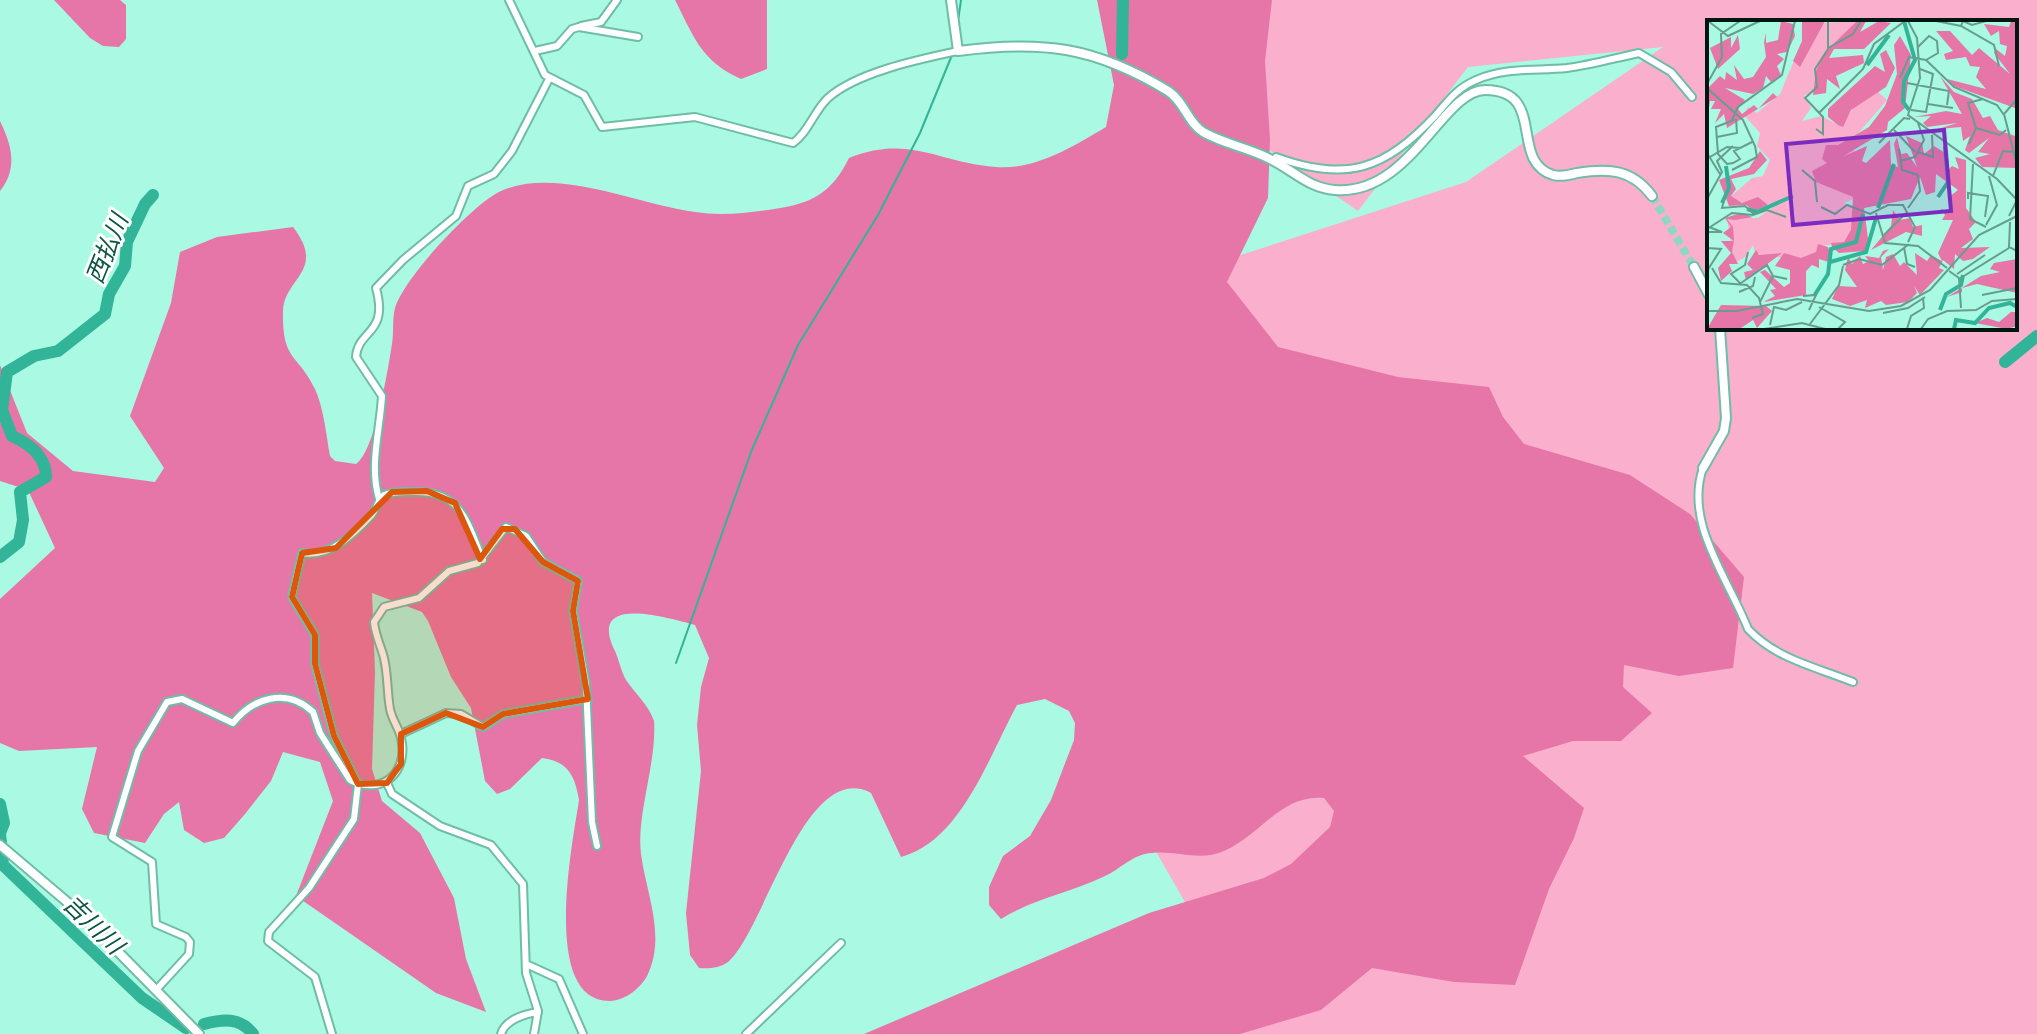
<svg xmlns="http://www.w3.org/2000/svg" width="2037" height="1034" font-family="Literata,'Noto Sans JP',serif">
<style>
.green{fill:#fab0cd;fill-rule:evenodd}
.forest{fill:#e676a7}
.lines{fill:none;stroke-linecap:round;stroke-linejoin:round}
.stream{stroke:#31b497;stroke-width:2}
.river{stroke:#31b497;stroke-width:12}
.secondary-tunnel{stroke:#90d7c2;stroke-width:8;stroke-dasharray:8 4;stroke-linecap:butt}
.street-casing{stroke:#6fbda8;stroke-width:10}
.secondary-casing{stroke:#6fbda8;stroke-width:12}
.street{stroke:#fff;stroke-width:6}
.secondary{stroke:#fff;stroke-width:8}
.marked{fill:#dc560c;fill-opacity:0.2;stroke:#dc560c;stroke-width:6;stroke-linejoin:round}
.labels{text-anchor:middle;dominant-baseline:central;stroke-width:6;stroke-linejoin:round;paint-order:stroke}
.water-label{font-size:24px;font-style:italic;fill:#0d5545;stroke:#fff}
.inset-river{fill:none;stroke:#31b497;stroke-width:4}
.inset-road{fill:none;stroke:#669e8e;stroke-width:2}
.view{fill:#7b2cbf;fill-opacity:0.15;stroke:#7b2cbf;stroke-width:4}
.inset-edge{fill:none;stroke:#001610;stroke-width:4}
</style>
<rect width="100%" height="100%" fill="#aaf9e2"/>
<!-- green -->
<path class="green" d="M1258,0H2037V1034H1150L1225,972L1131,808L1213,264L1466,182L1663,47L1468,67L1358,211L1236,127ZM1709,22H2015V328H1709Z"/>
<!-- forest -->
<g class="forest">
<path d="M54,0H120L126,5V39L119,47L103,46L90,38Z"/>
<path d="M675,0H767V69L741,79C701,61 694,37 675,0Z"/>
<path d="M1097,0H1272L1265,61L1270,140L1268,198L1227,282L1278,347L1398,377L1489,387L1503,417L1524,444L1630,475L1690,514L1744,577L1733,668L1679,676L1624,665L1623,687L1652,713L1621,741H1573L1523,756L1584,808L1574,838L1549,889L1515,985L1454,982L1372,968L1321,1010L1240,1034H864L1149,913L1264,878L1291,864L1330,827L1334,811L1324,798C1281,794 1261,835 1224,851C1199,862 1177,850 1152,853C1132,854 1120,870 1103,877C1069,893 1033,899 1001,919L989,905V887L1003,856L1030,836L1051,800L1074,740L1075,723L1069,711L1045,699L1017,705C989,756 961,841 901,857L871,793C805,758 764,932 728,962C720,968 708,969 699,968L690,955L686,913L701,771L697,725L701,687L709,658L695,625C668,618 586,593 615,651C619,660 621,671 626,680C636,695 648,704 654,721C657,763 636,815 641,854C646,893 666,935 648,974C642,987 625,1001 610,1001C540,1002 573,841 579,800C575,776 568,761 542,758L510,789L497,794L485,781L471,708L451,677L428,621L422,612L372,593L375,672L372,769L382,801L420,833L454,898L466,959L486,1012L436,993L296,896L333,801L320,762L283,752L271,781L245,814L224,838L204,843L184,830L179,802L164,814L145,843L94,833L82,809L97,747L19,751L0,743V599L55,548L28,490L0,481V365L27,433L73,471L155,482L164,468L130,416L171,303L180,252L217,237L293,227C327,271 284,278 283,311C282,362 298,353 315,389C324,409 326,434 330,456L335,461L356,464C375,452 388,369 392,344C394,333 392,320 395,308C404,278 471,206 499,192C553,165 640,205 695,212C721,216 748,213 774,209C811,204 832,193 849,158C910,134 938,163 996,167C1036,170 1072,147 1106,127L1114,85Z"/>
<path d="M0,121C12,146 18,168 0,191Z"/>
</g>
<g class="lines">
<!-- stream -->
<g class="stream">
<path d="M958,21L961,0"/>
<path d="M676,663L751,452L798,345L878,215L920,133L952,55"/>
</g>
<!-- river -->
<g class="river">
<path d="M1122,54L1123,0"/>
<path d="M2005,362L2037,336"/>
<path d="M0,557L19,542L23,520L20,492L46,477C46,456 30,444 12,436L2,410L7,372L34,356L58,351L105,314L109,294L125,266L127,242L145,204L153,195"/>
<path d="M0,804L4,823L0,833"/>
<path d="M0,833L3,865L142,998L186,1028"/>
<path d="M204,1024C223,1019 240,1017 253,1034"/>
</g>
<!-- secondary-tunnel -->
<path class="secondary-tunnel" d="M1652,196L1694,267"/>
<defs>
<g id="street">
<path d="M509,0L545,75L584,95L602,127L695,117L793,143C808,133 814,111 828,98C857,72 921,59 958,51"/>
<path d="M581,26L601,22L617,0"/>
<path d="M535,51L557,46L572,29L579,27L638,37"/>
<path d="M1273,160L1276,157C1347,183 1385,169 1435,116C1448,101 1457,88 1476,80C1505,67 1536,71 1567,68C1591,65 1615,58 1639,53L1671,72L1692,97"/>
<path d="M1703,468C1684,523 1728,578 1748,629C1776,659 1816,667 1853,682"/>
<path d="M379,499C369,465 380,431 382,396L356,357C358,329 389,335 376,288L403,260L456,216L468,186L494,174L512,151L549,79"/>
<path d="M401,734L446,713L461,714L483,727L503,714L588,699"/>
<path d="M387,783L392,794L440,826L491,845L523,884L526,973L538,1011L534,1034"/>
<path d="M526,964L559,979L583,1034"/>
<path d="M157,989L189,954L190,942L186,937L156,924L152,862L112,837L138,751L167,702L182,699L233,723C253,698 286,687 313,712L320,733L350,780C383,797 409,771 401,738C399,728 392,720 390,709C387,692 388,675 384,658C381,646 375,635 374,622L384,607L419,598L449,571L478,563L506,527L526,536L543,562L578,581L573,611L586,684L592,822L597,846"/>
<path d="M332,1034L315,977L268,941L269,932L309,888L354,819L358,784L334,736L315,664V635L292,597L302,553C330,558 353,535 371,516C377,509 377,501 384,495C395,491 403,492 415,492C462,491 467,523 483,560"/>
<path d="M501,1034C505,1020 524,1014 538,1012"/>
<path d="M746,1034L841,943"/>
</g>
<g id="secondary">
<path d="M951,0L958,51C1041,40 1094,46 1168,91C1184,101 1188,123 1203,132C1224,144 1249,148 1270,159C1293,170 1308,188 1335,190C1410,196 1443,90 1485,90C1548,90 1508,161 1553,175C1561,177 1569,175 1577,173C1609,168 1632,169 1652,196"/>
<path d="M1694,267L1709,295"/>
<path d="M1703,468L1724,431L1726,418L1720,328"/>
<path d="M0,845L79,912L199,1034"/>
</g>
</defs>
<!-- street casing -->
<use href="#street" class="street-casing"/>
<!-- secondary casing -->
<use href="#secondary" class="secondary-casing"/>
<!-- street -->
<use href="#street" class="street"/>
<!-- secondary -->
<use href="#secondary" class="secondary"/>
</g>
<!-- marked area -->
<path class="marked" d="M427,491L455,503L480,559L502,529H515L543,562L578,581L573,611L588,699L503,714L483,727L446,713L401,734V764L387,783L358,784L334,736L315,664V635L292,597L302,553L336,548L392,492Z"/>
<g class="labels">
<!-- water labels -->
<g class="water-label">
<text transform="translate(105 248) rotate(-68)">西払川</text>
<text transform="translate(95 923) rotate(44)">吉川川</text>
</g>
</g>
<!-- overview -->
<g transform="translate(1707 20)">
<rect width="310" height="310" fill="#aaf9e2"/>
<path d="M150,1L154,5L123,28L104,74L97,75L104,88L95,101L114,96L134,106L149,84L170,71L180,80L142,124L159,149L148,178L137,183L147,189L145,212L137,223L112,226L111,233L92,240L48,234L46,225L39,237L27,243L20,198H51L69,185L35,183L23,177L45,158L56,156L63,140L50,126L53,113L37,95L41,87L50,93L73,74L94,24L115,3Z" fill="#fab0cd"/>
<path d="M74,1L86,4L88,16L80,32L70,34L77,39L70,46L74,55L64,62L59,56L56,68L46,74L18,68L38,80L31,89L35,94L47,85L51,89L66,73L70,77L20,108L17,94L8,103L14,89H4L8,81H3L0,102V69L13,56L18,60L19,52L30,60L27,45L37,59L46,57L59,37L57,22L59,13V23L71,20ZM95,1H118L93,47L86,41L95,21ZM150,1H159L153,12L172,1L184,3L157,29H127L122,38L156,35L157,43L129,56L133,69L120,59L119,73L106,75L109,51L118,32ZM304,1H310L308,88L247,66L240,59L279,69L269,57L273,47L263,46L259,37L239,40L237,34L246,31L229,11H243L265,35L272,28L303,54L287,33L289,29L298,36L300,26L293,24L292,11L284,16L277,4L302,7ZM31,15L33,29L11,49L3,28L24,17V28ZM193,16L204,35L198,88L181,102L180,110L135,137L160,126L155,141L159,143L183,120L184,145L191,147L187,124L190,117L194,134L200,133L210,147L199,116L215,123L217,134L227,126L240,134L238,153L245,146L252,149L248,137L259,140V188L269,202L262,209L266,219L254,228L283,227L266,239L256,241L248,234L247,249L236,240L232,248L237,250L213,275L207,266L210,273L201,282L179,285L174,281L158,288L160,280L143,286L125,279L131,266L150,267L138,250L141,237L145,244L153,236L156,244L162,241L158,236L172,238L176,231L182,229L174,237L176,250L179,237L186,234L193,246L197,242L210,255L208,233L220,241L224,235L235,241L231,233L246,200H235L238,195L234,189L244,192L242,177L251,170L229,154L228,172L219,175L213,157L204,179L157,188L162,226L157,231L132,233L125,227L124,223L137,222L144,210L146,177L109,162L105,151L120,143L115,139L119,125H131L162,107L178,86L190,54L187,25ZM179,30L188,48L179,67L144,90L136,107L131,105L121,97V89L168,46L178,52L173,34ZM233,56L247,72L265,79L276,98L283,96L291,110L308,116L310,148L275,147L268,138L283,134L271,132L282,118L262,133L258,130L263,116L256,121L254,107L231,109L250,103L220,107L216,103L224,96L207,97L239,91L255,94ZM53,131L60,140L47,154L24,159L29,169L24,176L35,183L51,177L61,185L48,191L39,185L22,186L12,160L42,148ZM186,190L193,200L203,198L206,207L215,205V216L199,212L164,230L184,206ZM34,193L46,197L28,200L20,199L26,207L27,220L25,232L31,244H22L25,251L14,261L11,248L24,233L14,221H27L16,213L24,207L18,198ZM111,224L121,227L124,235L122,242L112,239V248L105,245L99,251V275L56,282L68,276L63,270L69,269L53,252L58,250L77,267L83,263V250L68,246L77,233L94,238L109,232ZM49,230L52,235L75,233L39,260L37,252L46,250L40,244ZM310,239V273L270,264L255,268V272L240,277L274,256L293,252L283,249L287,243ZM14,285L59,286L65,291L50,308L46,300L34,308L0,309ZM304,292H310V306L300,309L268,303L280,298L292,302Z" fill="#e676a7"/>
<path class="inset-river" d="M197,1L208,40L197,61L196,82L202,90M160,45L182,15M231,177L241,162L238,126M15,183L22,168L19,146M171,188L187,144M40,189L50,192L86,176M123,242L159,232L169,198M107,276L121,254L124,229L149,222L156,194M233,290L239,274L254,265L256,255M247,309L249,300L268,303L282,288L303,283L310,287"/>
<path class="inset-road" d="M1,1L21,16L53,1M201,1L210,18L213,58L201,95L290,159L310,180L302,196M229,1L254,6L287,25L292,46M254,6L256,1L265,5L279,1M211,27L222,16L230,21L231,33L219,40M121,28L146,14L154,1M193,58L202,37L219,40L247,67L290,85L297,95M200,63L242,71L240,85M0,64L15,37L14,14L33,1M0,68L36,100L48,126L50,137L25,150M310,79L297,94L310,145M221,84L246,88M204,90L219,92L226,54L213,49M112,93L156,49L167,24L198,1M25,100L31,87L75,55L88,1M27,100L9,107L11,134L20,144L26,143L33,139L27,131L45,122M269,108L261,83L276,79M109,109L116,114V97L98,78L110,67L108,49L121,29V1M187,110L208,132M10,117L30,113L29,99M172,123L197,98L203,99M262,124L269,108L293,115L299,110M192,129L195,150L211,155M211,132L226,137L225,115M0,133L13,154M3,137L20,127L34,128M193,141L208,137L217,120L211,103M266,144L263,199L279,207M95,150L108,161L110,182M286,156L296,131L307,132M18,177L15,188L38,186L48,195M0,179L15,152L10,141L26,126M261,179V173L281,176L278,197M114,187L128,194L140,185L163,194L181,185H196L208,207L201,222M201,188L213,171L211,155M169,193L178,223L211,226L240,248M303,202L302,227L310,231M279,205L290,185L282,156M0,209L25,193L46,195L60,190L79,197M0,212H15L2,207M177,215L199,193M197,227L200,244L208,247M0,228L14,229L0,251M136,245L152,239L175,245L202,224M5,248L14,263L40,265L52,278L56,294L45,298M242,251L252,258L254,288M250,254L278,235M252,259L302,228M34,263L60,245L66,256M34,264L24,254L38,245L41,232M32,272L46,266L48,257M275,275L310,268M96,276L109,275L102,290M53,282L66,256L80,259M112,287L138,302L131,309M0,291H30L90,279L162,291L194,286L223,270L272,215L310,196M176,293L201,288L218,277M103,304L132,265L136,246M63,305L67,287L79,290L95,282M57,309L95,303L118,309M200,309L204,296L217,288L216,278M214,309L221,299L240,291L269,290L285,281L310,279"/>
<path class="view" d="M237,110L244,191L86,205L79,124Z"/>
<rect width="310" height="310" class="inset-edge"/>
</g>
</svg>
